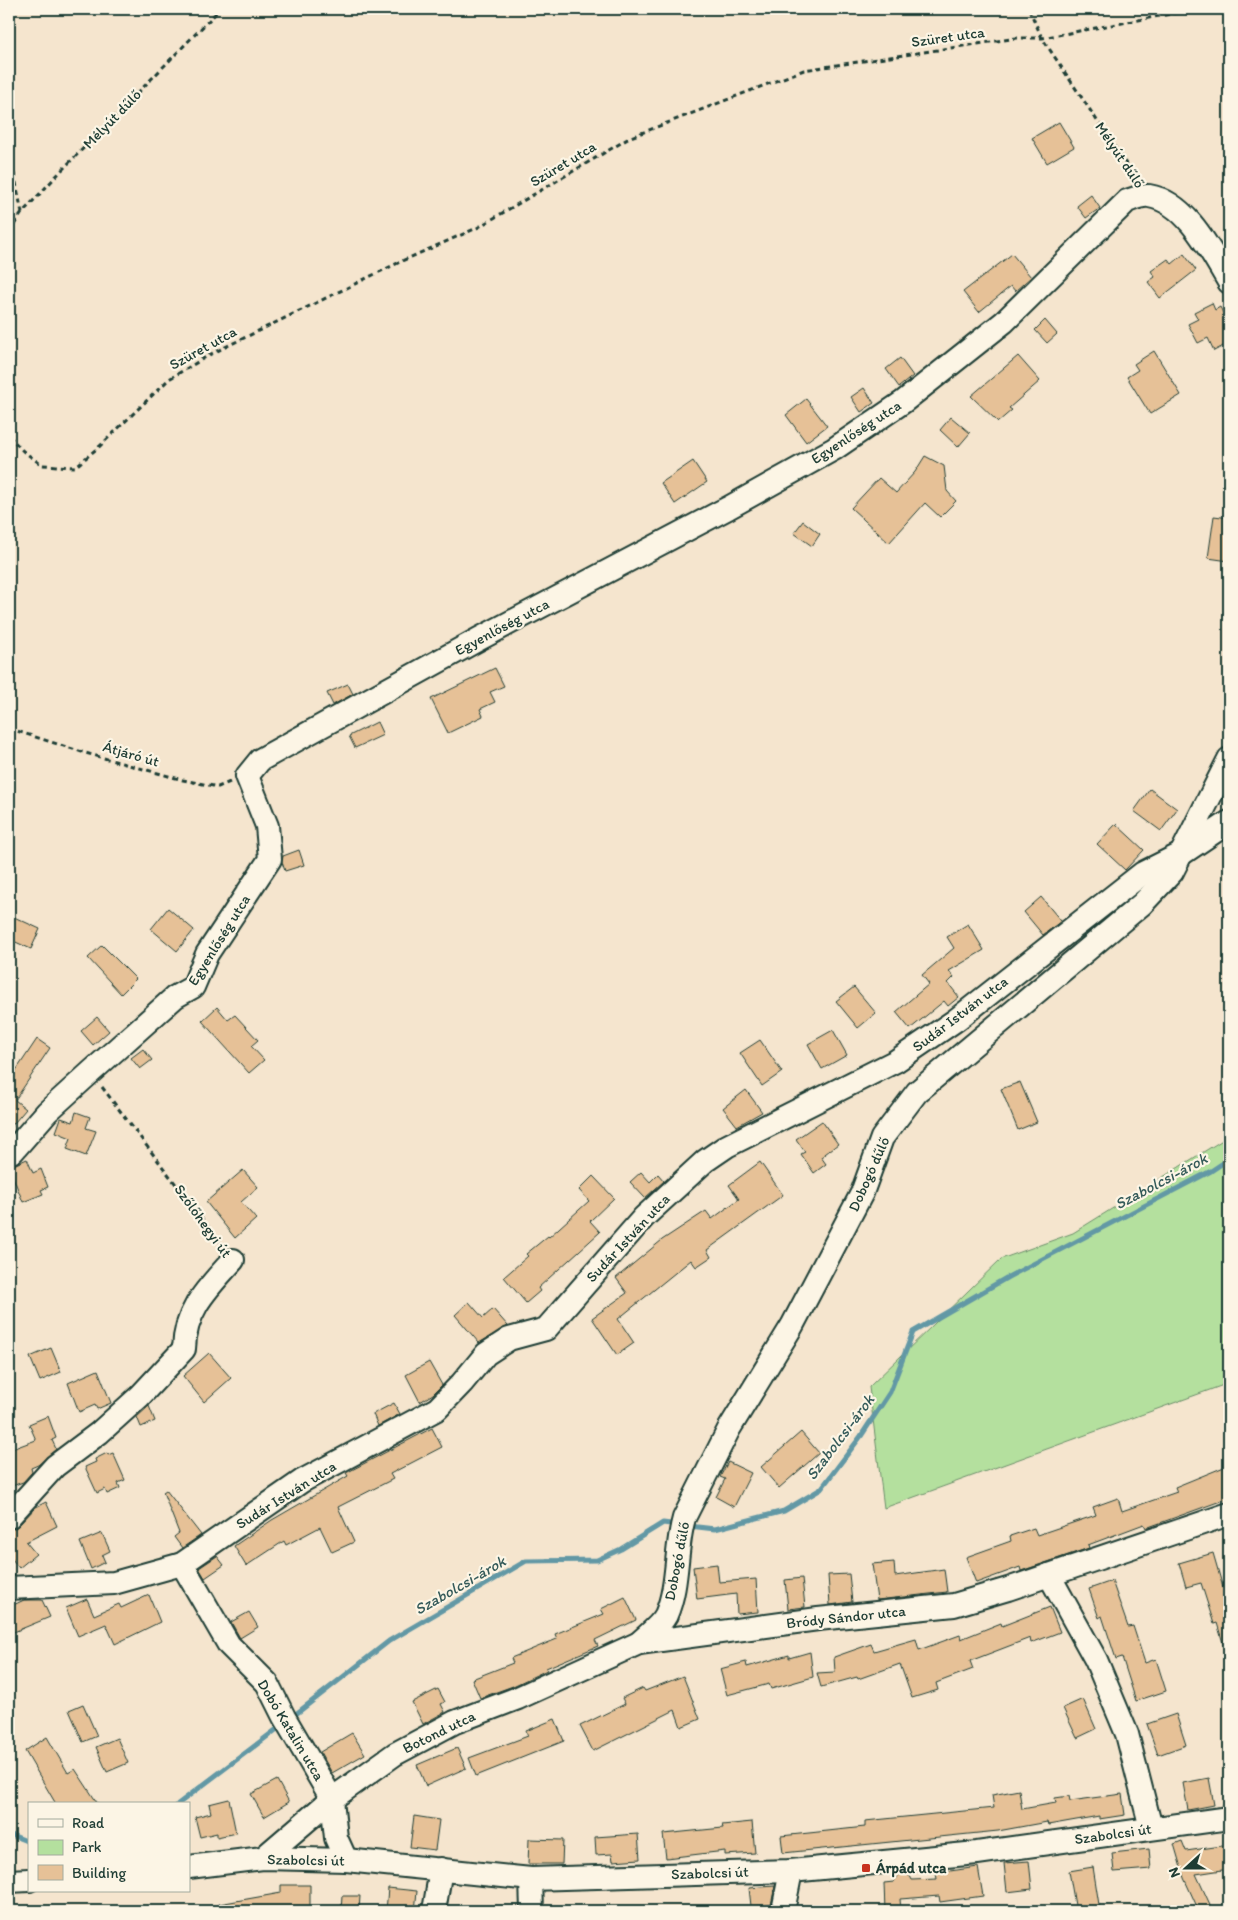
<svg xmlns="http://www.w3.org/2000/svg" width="1238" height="1920" font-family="Itim,sans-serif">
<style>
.green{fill:#b4e09e;stroke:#6a8e69}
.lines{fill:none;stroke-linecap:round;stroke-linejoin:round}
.stream{stroke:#6298a5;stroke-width:5}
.building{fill:#e6c197;stroke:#1f3d34}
.minor-casing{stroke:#1f3d34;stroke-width:26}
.path{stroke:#1f3d34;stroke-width:3;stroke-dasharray:5 4;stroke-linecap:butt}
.minor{stroke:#fcf5e5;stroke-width:22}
.poi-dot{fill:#c8321e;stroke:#fcf5e5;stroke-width:2}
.labels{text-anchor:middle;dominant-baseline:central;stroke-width:4.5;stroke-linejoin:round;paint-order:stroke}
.street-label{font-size:15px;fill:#1f3d34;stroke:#fcf5e5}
.poi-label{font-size:15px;font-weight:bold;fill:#1f3d34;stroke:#fcf5e5;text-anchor:start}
.water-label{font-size:16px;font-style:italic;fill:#355b5a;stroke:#fcf5e5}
</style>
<rect width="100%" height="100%" fill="#f5e5ce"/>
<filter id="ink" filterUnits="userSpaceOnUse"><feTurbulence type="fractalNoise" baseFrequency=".02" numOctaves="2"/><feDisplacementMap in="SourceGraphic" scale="10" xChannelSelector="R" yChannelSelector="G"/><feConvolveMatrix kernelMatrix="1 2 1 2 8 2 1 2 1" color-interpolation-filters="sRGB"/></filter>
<g filter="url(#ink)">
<!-- green -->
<path class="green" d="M1229,1136V1383L884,1508L869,1387L1001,1259L1073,1233Z"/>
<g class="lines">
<!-- stream -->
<g class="stream">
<path d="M689,1526L715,1529L784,1511L821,1489L861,1436L890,1392L913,1332L1008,1277L1211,1171L1229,1159"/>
<path d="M292,1717L389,1641L526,1561L597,1560L621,1549L663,1523L678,1525"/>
<path d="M178,1804L281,1726"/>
<path d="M9,1834L29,1842"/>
</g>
</g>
<!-- building -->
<g class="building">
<path d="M1059,122L1074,147L1047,163L1032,138Z"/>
<path d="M1091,195L1100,208L1086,218L1077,206Z"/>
<path d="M1012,254L1031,277L1015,291L1011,286L979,312L963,292Z"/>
<path d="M1184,254L1196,270L1160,298L1148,282L1155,277L1151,271L1168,259L1172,264Z"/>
<path d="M1212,303L1215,310L1220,307L1229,325L1224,327L1229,339V343L1214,351L1208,338L1198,343L1188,324L1198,319L1194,312Z"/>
<path d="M1045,320L1057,334L1047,343L1035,330Z"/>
<path d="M1154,351L1181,395L1150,414L1127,377L1138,370L1134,364Z"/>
<path d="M1018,356L1040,381L1009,408L1012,410L998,422L971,396Z"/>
<path d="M900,358L913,376L899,387L886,369Z"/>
<path d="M864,388L874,403L861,412L851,397Z"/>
<path d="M806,399L827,426L806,442L786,415Z"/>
<path d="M951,417L970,433L958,447L940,430Z"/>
<path d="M925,456L944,466L947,491L956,501L940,517L925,503L889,543L851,508L879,478L896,493L915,472Z"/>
<path d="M693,461L707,482L675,504L661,483Z"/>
<path d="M1214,516L1229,518V561L1208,558Z"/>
<path d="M803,521L820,534L812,546L794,533Z"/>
<path d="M495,668L504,686L490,692L495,702L480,709L483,716L448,733L431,699Z"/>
<path d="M348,684L353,694L333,705L327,693Z"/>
<path d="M377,722L383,735L355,748L349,736Z"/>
<path d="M1150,789L1177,809L1161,831L1134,811Z"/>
<path d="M1116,824L1144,850L1125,870L1097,844Z"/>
<path d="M299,850L304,865L285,871L282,862L283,856Z"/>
<path d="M1041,897L1061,921L1043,935L1024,912Z"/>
<path d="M168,908L194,930L177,951L151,929Z"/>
<path d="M14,917L40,929L31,949L9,939V928Z"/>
<path d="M968,924L984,950L949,971L954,977L948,983L959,997L948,1006L944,1001L910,1029L896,1012L929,984L922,975L954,948L947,937Z"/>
<path d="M102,945L136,979L121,994L88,958Z"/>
<path d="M854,987L876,1013L858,1028L836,1001Z"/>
<path d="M217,1007L228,1020L235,1015L258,1040L251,1046L264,1060L249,1073L202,1021Z"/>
<path d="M97,1017L109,1031L93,1045L81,1031Z"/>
<path d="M833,1030L847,1055L822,1069L808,1044Z"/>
<path d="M37,1039L50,1048L15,1100L26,1109L9,1129V1081Z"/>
<path d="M760,1040L782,1072L762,1086L740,1053Z"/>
<path d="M143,1049L152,1060L140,1069L131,1058Z"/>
<path d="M1020,1082L1037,1122L1018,1130L1001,1089Z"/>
<path d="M746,1090L762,1112L737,1126L723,1108Z"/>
<path d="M76,1112L90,1117L86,1128L96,1131L86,1156L67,1149L71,1138L56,1132L61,1118L73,1122Z"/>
<path d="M822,1121L838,1144L821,1157L826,1164L814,1173L801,1154L805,1152L796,1139Z"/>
<path d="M27,1159L33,1173L41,1169L48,1187L41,1190L43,1194L23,1202L9,1167Z"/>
<path d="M760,1162L783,1195L707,1250L711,1257L696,1267L691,1260L618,1319L634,1343L617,1355L592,1318L627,1293L616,1278L662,1240L706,1211L712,1219L739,1199L729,1185Z"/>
<path d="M243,1170L258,1187L241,1202L256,1219L235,1238L206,1202Z"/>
<path d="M641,1172L650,1182L658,1174L664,1181L645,1198L630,1182Z"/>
<path d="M593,1176L614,1198L590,1221L600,1232L538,1288L540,1291L526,1303L504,1277L528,1256L526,1254L548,1236L549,1237L589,1201L579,1190Z"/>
<path d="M469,1302L483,1318L493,1309L508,1326L479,1343L455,1315Z"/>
<path d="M51,1348L61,1372L40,1381L30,1357Z"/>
<path d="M209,1353L231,1378L204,1402L183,1376Z"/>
<path d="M429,1362L442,1385L433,1394L420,1402L406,1375Z"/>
<path d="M98,1370L111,1403L97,1409L95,1405L79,1412L68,1383Z"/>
<path d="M394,1403L400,1414L378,1426L373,1414Z"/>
<path d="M149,1406L155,1421L141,1427L137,1417Z"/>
<path d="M48,1416L56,1438L52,1440L56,1449L38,1465L31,1468L32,1472L23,1482L12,1486L9,1478V1450L36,1440L29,1424Z"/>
<path d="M432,1428L442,1447L390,1474L393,1479L338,1507L354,1542L332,1552L320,1527L286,1545L284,1541L246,1566L234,1546L272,1520L348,1476L346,1473Z"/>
<path d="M801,1432L819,1453L779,1488L761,1467Z"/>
<path d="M107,1453L108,1455L113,1453L125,1480L118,1483L120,1488L107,1494L105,1489L97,1493L85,1467L96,1462L95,1459Z"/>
<path d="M728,1462L751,1473L734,1507L716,1497L725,1479L720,1477Z"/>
<path d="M1229,1465V1498L1146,1528L1144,1524L1088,1545L1089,1548L1021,1571L1020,1567L976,1583L966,1557L1011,1541L1010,1536L1034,1528L1037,1535L1096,1515L1093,1507L1118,1498L1122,1511L1177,1492L1175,1487Z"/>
<path d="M166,1490L201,1535L182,1548L174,1537L179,1533L163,1492Z"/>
<path d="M46,1502L57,1526L26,1542L36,1554L19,1568L9,1555V1530L18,1526L36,1507Z"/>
<path d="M102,1533L110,1551L102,1555L105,1562L91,1569L80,1542Z"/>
<path d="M1213,1553L1224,1591L1229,1590V1652L1226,1653L1217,1623L1214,1624L1201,1583L1186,1587L1179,1563Z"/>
<path d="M217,1556L224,1565L205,1578L199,1568Z"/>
<path d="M894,1562L895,1576L944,1569L947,1592L877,1600L872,1564Z"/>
<path d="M717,1564L719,1582L756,1579L758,1612L737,1614L736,1594L697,1599L693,1567Z"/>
<path d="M849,1574L852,1602L830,1605L828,1575Z"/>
<path d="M802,1578L805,1607L788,1609L785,1580Z"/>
<path d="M1112,1581L1128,1627L1133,1626L1145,1663L1156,1659L1166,1691L1136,1701L1122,1657L1116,1659L1102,1616L1099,1618L1089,1589Z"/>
<path d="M149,1595L160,1622L115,1644L106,1624L78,1636L66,1608L87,1599L94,1615L119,1604L121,1608Z"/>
<path d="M625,1597L636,1620L595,1640L598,1646L546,1668L547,1670L513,1686L480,1698L472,1679L513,1663L511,1658L557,1639L555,1634L604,1614L601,1609Z"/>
<path d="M24,1600H42L50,1617L9,1634V1607Z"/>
<path d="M1050,1607L1060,1632L1031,1643L1030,1638L970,1661L973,1669L936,1683L938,1690L912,1698L900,1664L858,1679L857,1677L821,1687L817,1673L835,1672L834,1657L871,1644L874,1651L916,1639L919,1650L960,1635L961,1639L1001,1623L1002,1626Z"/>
<path d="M249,1612L258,1627L240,1638L231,1622Z"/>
<path d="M810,1652L813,1677L771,1689L769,1684L727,1695L720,1669L746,1662L747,1667L789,1655V1658Z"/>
<path d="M683,1676L700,1719L681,1727L675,1710L593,1751L580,1726L625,1704L622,1698L643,1688L645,1691Z"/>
<path d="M438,1689L445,1702L441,1704L445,1712L423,1724L412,1702Z"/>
<path d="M1083,1699L1096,1729L1077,1738L1063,1708Z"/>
<path d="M83,1704L97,1736L83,1742L69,1710Z"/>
<path d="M1176,1714L1186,1745L1158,1755L1147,1724Z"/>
<path d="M555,1719L564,1741L476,1776L469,1758L528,1736L526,1731Z"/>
<path d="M352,1733L365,1754L332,1773L320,1752Z"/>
<path d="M47,1737L68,1773L75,1769L98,1804H56L25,1751Z"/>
<path d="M117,1738L128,1763L107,1772L96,1747Z"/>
<path d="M457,1748L466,1768L426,1786L417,1765Z"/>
<path d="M1209,1778L1214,1805L1188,1810L1183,1783Z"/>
<path d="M277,1780L289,1802L264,1817L251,1794Z"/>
<path d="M1019,1790L1022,1809L1056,1803L1055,1798L1069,1796L1070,1801L1122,1794L1125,1815L1099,1819V1816L1048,1825L1047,1822L998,1831L783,1853L781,1836L865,1827V1821L994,1808L992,1795Z"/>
<path d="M229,1799L236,1833L217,1837V1833L200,1837L195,1817L211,1813L209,1804Z"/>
<path d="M414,1816L439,1820L435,1850L410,1847Z"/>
<path d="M752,1822L755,1853L725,1855V1851L666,1858L663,1834L723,1828L722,1825Z"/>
<path d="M638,1834L640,1859L613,1861L612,1854L596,1855L595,1837Z"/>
<path d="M529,1839L563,1840L562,1864H528Z"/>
<path d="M1182,1841L1186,1851L1229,1845V1869L1196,1874L1213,1911H1199L1184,1878L1174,1844Z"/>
<path d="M1149,1849L1151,1869L1114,1872L1112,1853Z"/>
<path d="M1029,1861L1032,1889L1007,1892L1004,1863Z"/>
<path d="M978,1867L983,1896L940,1902L939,1896L900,1899L901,1911H885L884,1883L894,1882L898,1875L905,1873L910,1876L912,1880L937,1879L936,1873Z"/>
<path d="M1093,1867L1100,1911H1076L1069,1871Z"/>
<path d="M281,1885H310V1908H297V1911H219V1904L281,1893Z"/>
<path d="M775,1886L771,1905L751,1906L749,1888Z"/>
<path d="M388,1888L417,1891L415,1911H386Z"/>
<path d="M342,1896H360L359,1911H341Z"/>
</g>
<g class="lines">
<defs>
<g id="minor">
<path d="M9,1153L13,1151L47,1112L91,1072L175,997L193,987L207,954L270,859L267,826L247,776L260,760L479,639L728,508L834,449L903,402L1004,322L1127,201C1133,199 1142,195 1149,196C1187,202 1211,252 1229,282"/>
<path d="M9,1517L55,1466L99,1433L140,1396L184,1349C185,1309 208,1288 233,1260"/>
<path d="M182,1564L229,1645L267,1683L284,1717L332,1799L336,1838L346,1860"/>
<path d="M1049,1575L1096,1660L1127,1734L1151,1828"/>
<path d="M9,1588L114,1583L182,1564L302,1481L437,1409L462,1383L486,1354L509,1339L546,1329L644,1217L705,1161L727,1146L896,1061L956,1020L1143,873L1183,853L1229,822"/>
<path d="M639,1643C647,1635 661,1625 666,1615C679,1585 675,1549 684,1518L729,1429L792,1326L862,1193L882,1138L917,1092L1142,904L1172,872L1229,759"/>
<path d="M263,1858L332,1799L395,1754L455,1722L518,1698L639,1643L818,1619L954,1605L1008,1589L1229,1514"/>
<path d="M189,1867L263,1858L346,1860L531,1879L791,1871L977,1853L1229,1818"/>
<path d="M531,1879L532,1911"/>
<path d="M9,1881L29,1880"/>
<path d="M434,1911L441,1869"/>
<path d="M783,1911L791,1871"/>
</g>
</defs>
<!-- minor casing -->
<use href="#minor" class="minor-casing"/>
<!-- path -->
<g class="path">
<path d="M1029,9L1042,38L1136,179"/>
<path d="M9,156L12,163L22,213"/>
<path d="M9,232L22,213L61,171L220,9"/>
<path d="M9,436L23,451L42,465L75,467L100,446L169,379L211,354L402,261L477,228L631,137L804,70L1017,38H1042L1197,9"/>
<path d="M9,732L17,731L82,752L183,780L218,787L230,782"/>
<path d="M102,1087L222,1245"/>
</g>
<!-- minor -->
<use href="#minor" class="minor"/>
</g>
</g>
<!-- markers -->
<rect class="poi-dot" x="861" y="1863" width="10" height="10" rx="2.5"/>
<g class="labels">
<!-- street labels -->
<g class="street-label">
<text transform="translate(948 37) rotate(-8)">Szüret utca</text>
<text transform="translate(112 119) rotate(-46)">Mélyút dűlő</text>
<text transform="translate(1120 155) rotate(56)">Mélyút dűlő</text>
<text transform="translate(563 164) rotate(-31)">Szüret utca</text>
<text transform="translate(203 348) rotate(-29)">Szüret utca</text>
<text transform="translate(856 432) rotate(-33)">Egyenlőség utca</text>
<text transform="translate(502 627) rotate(-28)">Egyenlőség utca</text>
<text transform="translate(131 754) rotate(16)">Átjáró út</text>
<text transform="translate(219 940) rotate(-58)">Egyenlőség utca</text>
<text transform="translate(960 1014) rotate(-37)">Sudár István utca</text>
<text transform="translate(869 1174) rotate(-66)">Dobogó dűlő</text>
<text transform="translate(203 1221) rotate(54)">Szőlőhegyi út</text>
<text transform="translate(628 1238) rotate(-47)">Sudár István utca</text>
<text transform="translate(286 1495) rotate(-32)">Sudár István utca</text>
<text transform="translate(677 1561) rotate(-79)">Dobogó dűlő</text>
<text transform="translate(846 1617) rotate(-6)">Bródy Sándor utca</text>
<text transform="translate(291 1730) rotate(59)">Dobó Katalin utca</text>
<text transform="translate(439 1732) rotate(-26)">Botond utca</text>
<text transform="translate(1113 1834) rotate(-8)">Szabolcsi út</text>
<text transform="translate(306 1860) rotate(1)">Szabolcsi út</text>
<text transform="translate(710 1873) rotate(-2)">Szabolcsi út</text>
</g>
<!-- poi labels -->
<g class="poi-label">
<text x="876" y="1868">Árpád utca</text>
</g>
<!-- water labels -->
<g class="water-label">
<text transform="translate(1161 1181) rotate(-28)">Szabolcsi-árok</text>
<text transform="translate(840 1437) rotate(-53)">Szabolcsi-árok</text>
<text transform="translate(460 1585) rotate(-30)">Szabolcsi-árok</text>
</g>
</g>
<!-- margin -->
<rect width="1238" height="1920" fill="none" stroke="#fcf5e5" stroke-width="30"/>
<rect x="15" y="15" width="1208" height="1890" fill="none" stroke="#1f3d34" stroke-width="2" filter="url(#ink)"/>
<!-- legend -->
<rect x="28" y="1802" width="162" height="90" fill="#fcf5e5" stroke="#a4ab9e"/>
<rect x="38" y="1819" width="25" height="8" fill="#fcf5e5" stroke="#a4ab9e"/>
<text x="72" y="1828" font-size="15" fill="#1f3d34">Road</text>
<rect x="38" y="1840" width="25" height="15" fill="#b4e09e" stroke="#a4ab9e"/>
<text x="72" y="1852" font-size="15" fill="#1f3d34">Park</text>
<rect x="38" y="1865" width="25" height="15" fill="#e6c197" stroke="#a4ab9e"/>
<text x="72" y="1878" font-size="15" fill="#1f3d34">Building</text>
<!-- north arrow -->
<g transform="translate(1186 1868) rotate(249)" stroke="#fcf5e5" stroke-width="4" paint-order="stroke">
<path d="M0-4L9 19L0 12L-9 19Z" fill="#1f3d34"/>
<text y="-8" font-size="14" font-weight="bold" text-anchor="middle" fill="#1f3d34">N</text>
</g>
</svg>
